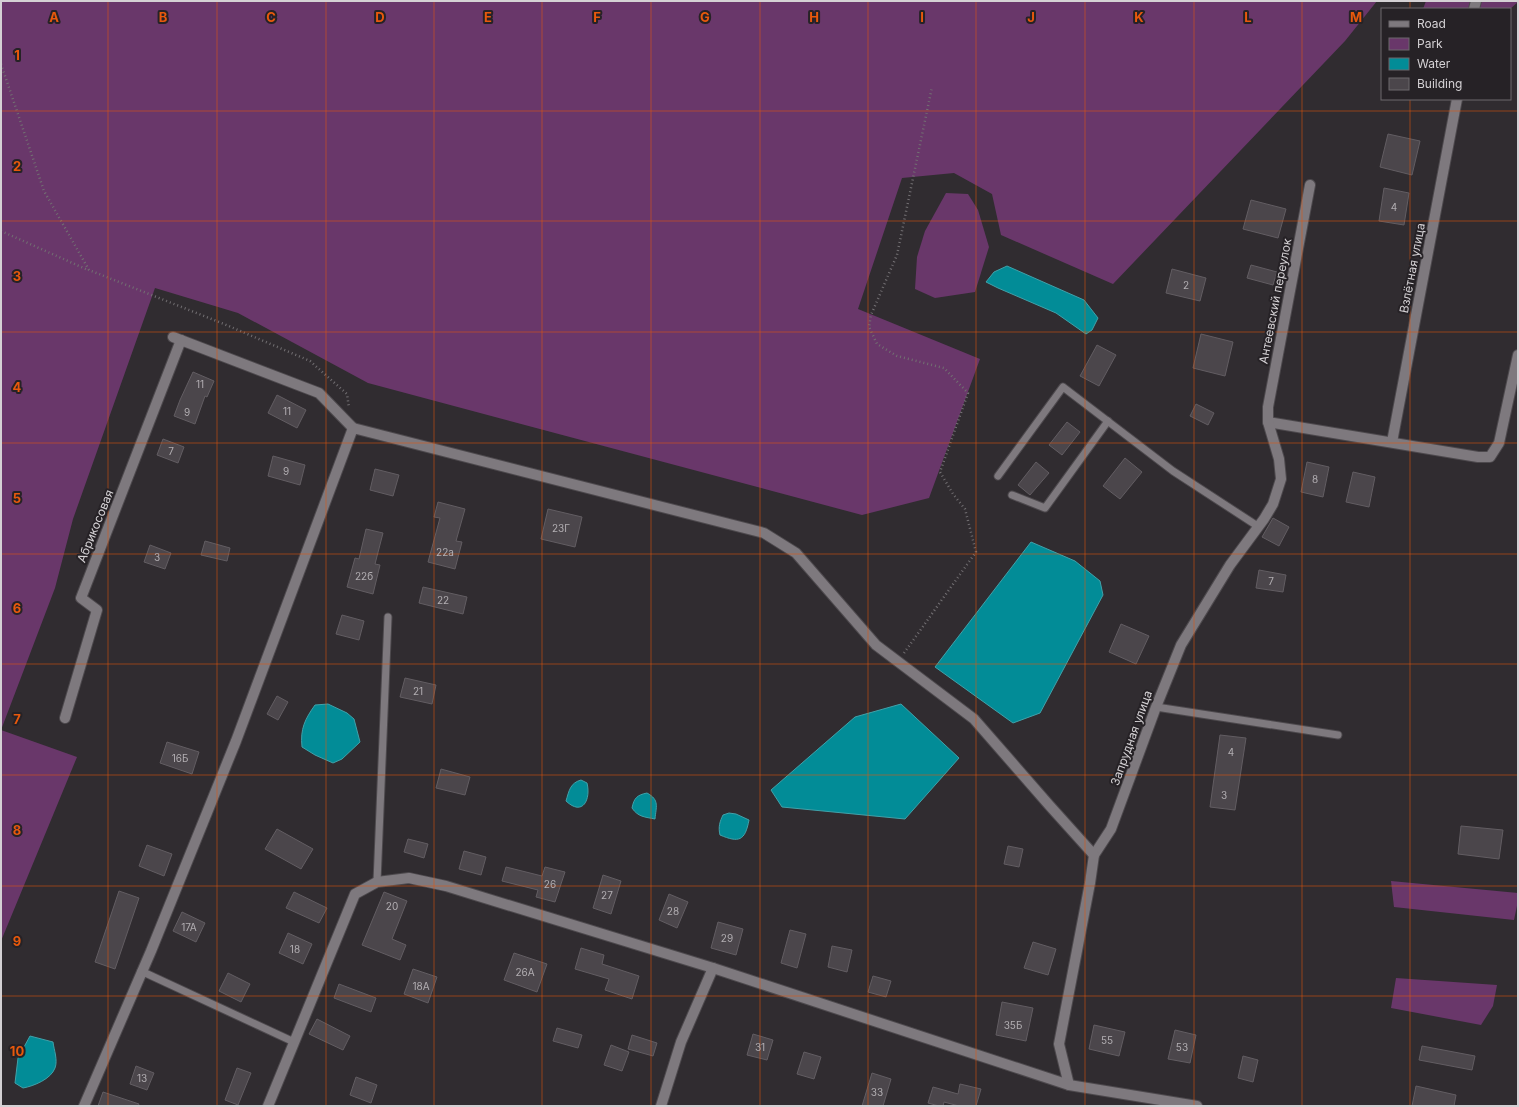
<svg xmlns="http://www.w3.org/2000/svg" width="1519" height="1107" font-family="Inter,sans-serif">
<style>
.green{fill:#69376a}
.water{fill:#028c97;stroke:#41a1a9}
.building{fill:#4b464b;stroke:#625d62}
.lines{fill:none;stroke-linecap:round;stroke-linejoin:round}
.lane-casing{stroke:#4d494d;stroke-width:9}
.street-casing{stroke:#4d494d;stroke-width:12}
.path{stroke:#726f72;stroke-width:2.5;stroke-dasharray:1 3;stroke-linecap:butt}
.lane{stroke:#7e797e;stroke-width:7}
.street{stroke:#7e797e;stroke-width:10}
.grid{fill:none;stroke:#e8590c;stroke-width:1;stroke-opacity:0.55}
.labels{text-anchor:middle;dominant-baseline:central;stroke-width:4;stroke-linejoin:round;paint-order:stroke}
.number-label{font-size:10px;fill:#b2aeb2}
.street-label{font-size:12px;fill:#d4d1d4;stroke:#262226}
.grid-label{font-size:13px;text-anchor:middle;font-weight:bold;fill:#e8590c;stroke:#262226;stroke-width:4;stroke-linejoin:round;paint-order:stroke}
</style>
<rect width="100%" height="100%" fill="#302c30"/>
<!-- green -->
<g class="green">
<path d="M1,1H1377L1345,41L1113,284L1001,235L992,194L954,173L902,178L858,309L980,359L929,498L862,515L368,383L238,313L155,288L73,519L55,588L1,730L77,757L1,941Z"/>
<path d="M1426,1H1518V2L1510,9H1423Z"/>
<path d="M946,193L968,194L978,210L989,247L975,292L935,298L915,289L917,257L925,231Z"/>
<path d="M1391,881L1518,893V901L1514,920L1394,907Z"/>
<path d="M1396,978L1497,985L1493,1006L1481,1025L1391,1008Z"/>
</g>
<!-- water -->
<g class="water">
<path d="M1007,266L1084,300L1098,318L1092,330L1086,334L1056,313L998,288L986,282L994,272Z"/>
<path d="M1031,542L1075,561L1100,581L1103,595L1040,713L1013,723L935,667Z"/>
<path d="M328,704L347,713L354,719L360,742L342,759L333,763L315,755L302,747C300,729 305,719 315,705Z"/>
<path d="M901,704L959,758L905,819L782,807L771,790L855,717Z"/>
<path d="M581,780L587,783C591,799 583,817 566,801C569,791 570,783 581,780Z"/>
<path d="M647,793C660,800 656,807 655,819C645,817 638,817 632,808C634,798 637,795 647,793Z"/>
<path d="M729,813L736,814L749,820C745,841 739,843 720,835C718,827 720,821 723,815Z"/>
<path d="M30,1036L53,1042C54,1050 58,1060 55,1068C51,1079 34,1086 23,1088L15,1083L18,1058Z"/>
</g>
<!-- building -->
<g class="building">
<path d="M1388,134L1420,141L1412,175L1380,167Z"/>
<path d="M1384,188L1409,193L1404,225L1379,221Z"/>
<path d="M1251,200L1286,209L1278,238L1243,229Z"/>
<path d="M1251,265L1277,272L1273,285L1247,278Z"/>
<path d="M1172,269L1206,278L1200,301L1166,293Z"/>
<path d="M1201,334L1233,342L1225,376L1193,368Z"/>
<path d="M1097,345L1116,355L1099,386L1080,376Z"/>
<path d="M193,372L214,381L207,397L205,396L195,424L174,416L180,400Z"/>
<path d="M277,395L306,410L297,428L268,413Z"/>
<path d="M1196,404L1214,413L1208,425L1190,416Z"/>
<path d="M1067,422L1080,432L1062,455L1049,445Z"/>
<path d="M163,439L184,447L178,463L157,455Z"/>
<path d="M273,456L305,465L300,485L268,476Z"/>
<path d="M1125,458L1142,472L1120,499L1103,486Z"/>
<path d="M1036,462L1049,473L1030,495L1018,485Z"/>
<path d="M1307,462L1329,467L1323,497L1301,492Z"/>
<path d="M375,469L399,475L393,496L370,490Z"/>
<path d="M1353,472L1375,477L1369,507L1346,502Z"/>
<path d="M438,502L465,509L456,541L462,542L455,569L428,562L440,518L434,517Z"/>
<path d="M548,509L582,517L575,547L541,539Z"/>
<path d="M1273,518L1289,527L1279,546L1262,537Z"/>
<path d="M366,529L383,533L375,564L380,565L373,594L347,587L355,558L359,559Z"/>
<path d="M205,541L230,548L227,561L201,555Z"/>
<path d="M150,545L171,553L165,569L144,562Z"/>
<path d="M1259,570L1286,575L1283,592L1256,588Z"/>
<path d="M423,587L467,597L463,614L419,603Z"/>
<path d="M342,615L364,621L359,640L336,634Z"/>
<path d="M1121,624L1149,636L1136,664L1109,652Z"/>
<path d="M405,678L436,685L432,704L400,697Z"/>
<path d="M277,696L288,702L278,720L267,714Z"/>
<path d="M1220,735L1246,738L1235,810L1210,807Z"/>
<path d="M167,742L199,752L192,774L160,763Z"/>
<path d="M441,769L470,777L465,795L436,788Z"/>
<path d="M1461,826L1503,830L1499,859L1458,854Z"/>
<path d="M277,829L313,849L301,869L265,849Z"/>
<path d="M408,839L428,844L424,858L404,852Z"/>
<path d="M147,845L172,854L164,876L139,866Z"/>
<path d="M1008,846L1023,849L1019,867L1004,864Z"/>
<path d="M464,851L486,857L481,875L459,869Z"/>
<path d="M506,867L542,876L545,867L565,872L555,902L536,897L538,890L502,881Z"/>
<path d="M603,875L621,881L611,914L593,908Z"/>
<path d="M119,891L139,898L115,969L95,962Z"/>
<path d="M294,892L327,908L319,923L286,908Z"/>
<path d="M384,892L407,901L392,939L406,945L400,960L362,945Z"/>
<path d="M669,894L688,902L677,928L659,920Z"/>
<path d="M182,912L205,923L196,942L173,931Z"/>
<path d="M718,922L743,929L736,955L711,948Z"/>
<path d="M790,930L806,934L797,968L781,963Z"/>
<path d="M288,933L312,944L303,964L279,953Z"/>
<path d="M1033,942L1056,949L1048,975L1024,968Z"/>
<path d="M832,946L852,950L847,972L828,967Z"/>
<path d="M581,948L604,955L602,964L639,976L632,999L605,990L609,979L575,969Z"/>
<path d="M514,953L547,964L537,992L504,980Z"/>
<path d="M413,969L437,977L428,1003L404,994Z"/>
<path d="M228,973L250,984L241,1002L219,991Z"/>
<path d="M873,976L891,981L886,997L868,992Z"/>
<path d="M339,984L376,998L371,1012L334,998Z"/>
<path d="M1002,1002L1033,1008L1026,1041L996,1035Z"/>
<path d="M317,1019L350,1036L343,1050L309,1034Z"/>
<path d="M1094,1025L1125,1032L1119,1056L1089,1049Z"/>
<path d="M557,1028L582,1035L578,1048L553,1041Z"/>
<path d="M1175,1030L1196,1035L1190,1063L1168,1059Z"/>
<path d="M753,1034L773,1040L767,1060L747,1055Z"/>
<path d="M632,1035L657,1043L653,1056L628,1049Z"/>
<path d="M611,1045L629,1052L622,1071L604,1065Z"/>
<path d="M1422,1046L1475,1056L1472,1070L1419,1060Z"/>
<path d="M804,1052L821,1057L814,1079L797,1074Z"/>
<path d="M1243,1056L1258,1060L1253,1082L1238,1078Z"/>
<path d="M136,1066L154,1073L147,1090L130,1084Z"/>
<path d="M237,1068L251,1073L238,1105L225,1100Z"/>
<path d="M872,1073L891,1079L883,1106H862Z"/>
<path d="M356,1077L377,1085L371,1103L350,1095Z"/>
<path d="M960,1084L981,1089L976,1106H959L944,1102L943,1106H939L928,1103L933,1087L958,1094Z"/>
<path d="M1416,1086L1456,1095L1454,1106H1412Z"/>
<path d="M103,1092L139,1104L138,1106H98Z"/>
</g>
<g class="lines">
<defs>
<g id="lane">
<path d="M998,476L1063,387L1173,471L1259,527"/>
<path d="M1012,495L1045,508L1108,421"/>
<path d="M1156,707L1338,735"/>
<path d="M377,882L388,617"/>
<path d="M141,971L294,1042"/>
</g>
<g id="street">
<path d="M1474,9L1476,1"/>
<path d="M173,337L319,393L353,428"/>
<path d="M1268,422L1478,457H1490L1499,443L1518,355"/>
<path d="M1392,442L1457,99"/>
<path d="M65,718L97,610L81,598L181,340"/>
<path d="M1069,1085L1059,1044L1090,883L1094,855L1111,829L1156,707L1181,645L1230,565L1264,519L1273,504L1281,479L1279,459L1268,422V407L1310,185"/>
<path d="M84,1106L151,951L236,741L353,428L764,533L796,553L876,645L974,719L1049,805L1094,855"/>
<path d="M268,1106L355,894L377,882L409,878L446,886L713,968L1069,1085L1197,1106"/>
<path d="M661,1106L681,1042L713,968"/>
</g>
</defs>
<!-- lane casing -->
<use href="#lane" class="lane-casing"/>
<!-- street casing -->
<use href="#street" class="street-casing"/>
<!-- path -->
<g class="path">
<path d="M1,64L44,191L89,270L224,324L310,361L347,394L349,408"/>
<path d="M1,231L88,270"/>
<path d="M904,653L976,552L965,509L953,494L940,472L968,393L944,368L897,356L877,344L869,327L871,315L897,255L932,87"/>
</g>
<!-- lane -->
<use href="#lane" class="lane"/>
<!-- street -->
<use href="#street" class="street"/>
</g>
<!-- grid -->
<path class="grid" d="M108,1V1106M217,1V1106M326,1V1106M434,1V1106M542,1V1106M651,1V1106M760,1V1106M868,1V1106M976,1V1106M1085,1V1106M1194,1V1106M1302,1V1106M1410,1V9M1410,99V1106M1,111H1518M1,221H1518M1,332H1518M1,443H1518M1,554H1518M1,664H1518M1,775H1518M1,886H1518M1,996H1518"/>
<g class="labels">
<!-- number labels -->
<g class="number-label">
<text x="1394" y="207">4</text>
<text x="1186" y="285">2</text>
<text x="200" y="384">11</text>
<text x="287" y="411">11</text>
<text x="187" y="412">9</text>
<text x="171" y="451">7</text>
<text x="286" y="471">9</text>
<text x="1315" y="479">8</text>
<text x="561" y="528">23Г</text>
<text x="445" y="552">22а</text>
<text x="157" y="557">3</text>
<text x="364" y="576">22б</text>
<text x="1271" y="581">7</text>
<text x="443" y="600">22</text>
<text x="418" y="691">21</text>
<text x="1231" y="752">4</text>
<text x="180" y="758">16Б</text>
<text x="1224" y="795">3</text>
<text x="550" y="884">26</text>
<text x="607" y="895">27</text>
<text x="392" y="906">20</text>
<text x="673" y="911">28</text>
<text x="189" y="927">17А</text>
<text x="727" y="938">29</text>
<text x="295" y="949">18</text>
<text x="525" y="972">26А</text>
<text x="421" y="986">18А</text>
<text x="1013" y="1025">35Б</text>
<text x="1107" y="1040">55</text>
<text x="760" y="1047">31</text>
<text x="1182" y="1047">53</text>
<text x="142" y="1078">13</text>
<text x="877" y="1092">33</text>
</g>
<!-- street labels -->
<g class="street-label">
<text transform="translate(1412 268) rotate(-79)">Взлётная улица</text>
<text transform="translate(1275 301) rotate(-79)">Антеевский переулок</text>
<text transform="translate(95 526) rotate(-68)">Абрикосовая</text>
<text transform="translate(1131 738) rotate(-70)">Запрудная улица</text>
</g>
</g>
<g class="grid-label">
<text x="54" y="22">A</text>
<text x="163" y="22">B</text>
<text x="271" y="22">C</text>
<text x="380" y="22">D</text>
<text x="488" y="22">E</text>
<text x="597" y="22">F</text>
<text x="705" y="22">G</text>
<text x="814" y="22">H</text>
<text x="922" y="22">I</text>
<text x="1031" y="22">J</text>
<text x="1139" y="22">K</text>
<text x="1248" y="22">L</text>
<text x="1356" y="22">M</text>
<text x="17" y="60">1</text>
<text x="17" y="171">2</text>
<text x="17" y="281">3</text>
<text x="17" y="392">4</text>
<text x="17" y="503">5</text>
<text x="17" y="613">6</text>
<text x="17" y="724">7</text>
<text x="17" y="835">8</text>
<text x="17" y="946">9</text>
<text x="17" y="1056">10</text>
</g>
<!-- border -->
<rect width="1519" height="1107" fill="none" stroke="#d4d1d4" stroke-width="4"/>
<!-- legend -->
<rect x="1381" y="8" width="130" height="92" fill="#262226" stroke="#6c686c"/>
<rect x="1389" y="21" width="20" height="6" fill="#7e797e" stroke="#6c686c"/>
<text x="1417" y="28" font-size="12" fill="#d4d1d4">Road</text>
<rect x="1389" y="38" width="20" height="12" fill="#69376a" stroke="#6c686c"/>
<text x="1417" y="48" font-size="12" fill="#d4d1d4">Park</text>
<rect x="1389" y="58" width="20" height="12" fill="#028c97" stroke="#6c686c"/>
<text x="1417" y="68" font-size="12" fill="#d4d1d4">Water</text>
<rect x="1389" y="78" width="20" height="12" fill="#4b464b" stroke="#6c686c"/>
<text x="1417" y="88" font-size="12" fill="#d4d1d4">Building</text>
</svg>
